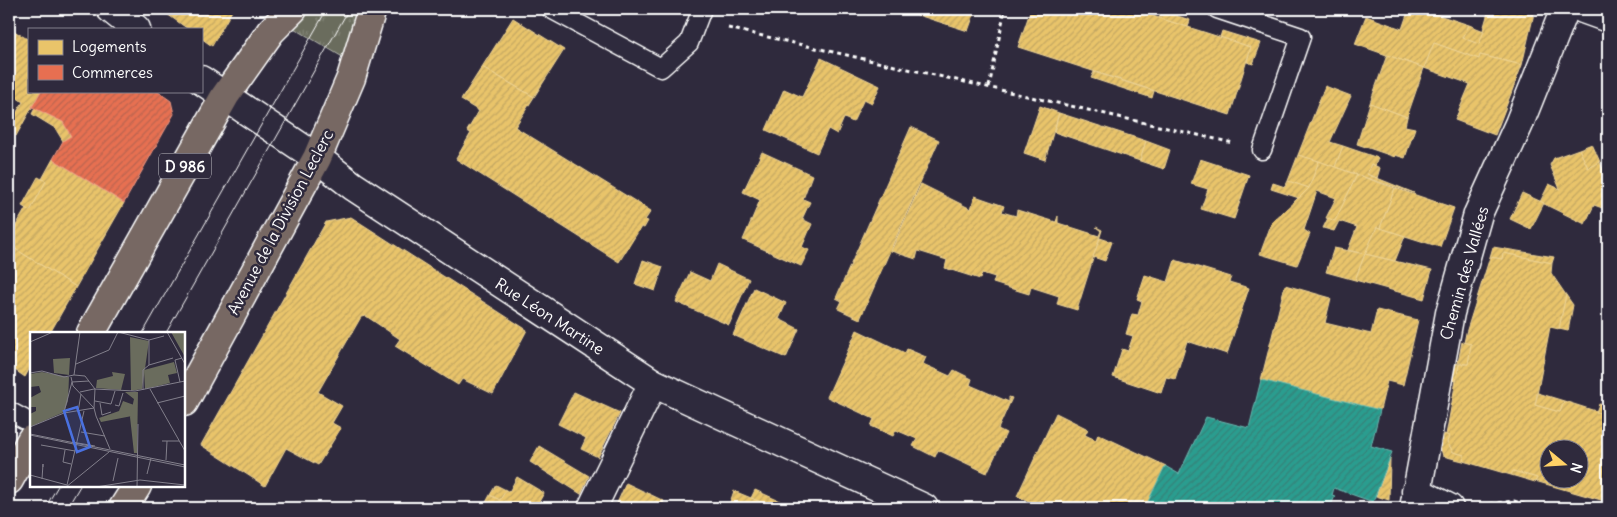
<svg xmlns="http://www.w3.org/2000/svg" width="1617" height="517" font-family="Delius,sans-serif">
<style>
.grass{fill:url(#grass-tufts);stroke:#b4b6ae}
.homes{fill:url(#homes-hatch);stroke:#f0d697;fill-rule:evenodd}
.shops{fill:url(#shops-hatch);stroke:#ee9a85}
.schools{fill:url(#schools-hatch);stroke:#6abab1}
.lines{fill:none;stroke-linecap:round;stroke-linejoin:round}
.service-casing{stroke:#fff;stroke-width:21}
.minor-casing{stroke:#fff;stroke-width:31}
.primary-casing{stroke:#fff;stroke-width:31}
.path{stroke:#fff;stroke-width:3;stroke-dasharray:4 4;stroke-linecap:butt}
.service{stroke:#2f2a3d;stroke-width:18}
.minor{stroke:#2f2a3d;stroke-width:28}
.primary{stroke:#776864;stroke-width:28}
.tram{stroke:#fff;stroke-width:1}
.labels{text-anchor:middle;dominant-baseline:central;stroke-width:5;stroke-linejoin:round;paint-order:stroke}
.shield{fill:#2f2a3d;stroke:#c1bfc5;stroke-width:1}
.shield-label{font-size:15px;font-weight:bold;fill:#fff}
.street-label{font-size:16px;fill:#fff;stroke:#2f2a3d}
.inset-road{fill:none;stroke:#827f8b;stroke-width:1}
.view{fill:#4a71e0;fill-opacity:0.15;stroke:#4a71e0;stroke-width:2.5}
.inset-edge{fill:none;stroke:#fff;stroke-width:2.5}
</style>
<defs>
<pattern id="grass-tufts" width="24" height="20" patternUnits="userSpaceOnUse" patternTransform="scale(1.25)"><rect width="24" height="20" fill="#6a6c5d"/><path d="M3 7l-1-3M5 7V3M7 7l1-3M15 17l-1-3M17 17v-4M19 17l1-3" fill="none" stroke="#808275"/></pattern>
<pattern id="homes-hatch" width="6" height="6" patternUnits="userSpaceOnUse" patternTransform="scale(1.25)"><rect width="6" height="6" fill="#e9c46a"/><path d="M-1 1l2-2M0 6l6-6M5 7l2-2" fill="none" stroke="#c2a662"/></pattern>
<pattern id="shops-hatch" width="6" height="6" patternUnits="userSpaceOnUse" patternTransform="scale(1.25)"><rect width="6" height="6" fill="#e76f51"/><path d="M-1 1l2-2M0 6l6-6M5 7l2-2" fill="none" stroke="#b86450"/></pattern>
<pattern id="schools-hatch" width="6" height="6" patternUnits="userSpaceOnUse" patternTransform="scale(1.25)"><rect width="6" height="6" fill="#2a9d8f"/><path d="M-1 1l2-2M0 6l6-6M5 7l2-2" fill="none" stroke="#368178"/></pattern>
</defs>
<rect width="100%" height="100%" fill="#2f2a3d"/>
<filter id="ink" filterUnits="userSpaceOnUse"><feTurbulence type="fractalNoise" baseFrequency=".02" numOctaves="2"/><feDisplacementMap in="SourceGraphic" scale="10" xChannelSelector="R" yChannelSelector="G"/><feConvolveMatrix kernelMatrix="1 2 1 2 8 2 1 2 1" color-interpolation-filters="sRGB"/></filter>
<g filter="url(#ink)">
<!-- grass -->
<path class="grass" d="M307,9H362L346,59L292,27Z"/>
<!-- homes -->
<g class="homes">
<path d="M160,9H233L212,46L201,38V29H188Z"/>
<path d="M899,9H976L968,31Z"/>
<path d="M1031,9H1155L1153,16L1251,47L1230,115L1018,47Z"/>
<path d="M1409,9H1420L1469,25L1463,38L1479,44L1489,9H1535L1522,65L1480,55L1479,59L1434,43L1424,68L1355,44L1366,16L1402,29Z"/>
<path d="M1162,11L1190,20L1188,27L1159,18Z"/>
<path d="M513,18L564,50L534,97L482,67Z"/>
<path d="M1469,25L1484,31L1479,44L1463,38Z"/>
<path d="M9,28L29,40V91H41L16,136L9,131V118L12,120L23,102L9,92Z"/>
<path d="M1222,31L1261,43L1253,64L1247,62L1251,47L1220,37Z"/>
<path d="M1434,43L1479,59L1480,55L1522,65L1495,135L1455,120L1470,84L1424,68Z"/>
<path d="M1387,55L1424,68L1407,117L1370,103Z"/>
<path d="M821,58L880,86L872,103L864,99L853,122L844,118L837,134L828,129L817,153L766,130L784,89L802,97Z"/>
<path d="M482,67L534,97L515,127L651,211L645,220L648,221L644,228L641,227L619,262L456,159L471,133L467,131L479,111L461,100Z"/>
<path d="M1094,72L1154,91L1152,98L1091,78Z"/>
<path d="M1325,86L1351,96L1330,142L1343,146L1335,167L1298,155Z"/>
<path d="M1370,103L1407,117L1405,126L1415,128L1405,158L1395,155V157L1357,144Z"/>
<path d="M1040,106L1059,113L1045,160L1024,153Z"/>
<path d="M35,108L63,122L71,136L63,141L55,128L32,114Z"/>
<path d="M1059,113L1146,141L1140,161L1054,132Z"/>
<path d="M911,127L939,140L860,319L838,309L842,301L836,298Z"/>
<path d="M1146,141L1170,150L1164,169L1140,161Z"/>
<path d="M1592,144L1600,162L1588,168L1579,149Z"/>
<path d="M1343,146L1378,158L1375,166L1371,164L1367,174L1371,176L1370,179L1335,167Z"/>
<path d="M1579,149L1588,168L1600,162L1603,169L1608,166V210L1594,205L1585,224L1540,202L1549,184L1560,189L1550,165L1554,158Z"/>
<path d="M762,152L812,175L803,199L810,202L802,219L812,224L802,247L809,250L801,266L743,240L760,200L743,192Z"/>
<path d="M1298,155L1319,161L1309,188L1288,181Z"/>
<path d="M53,159L124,203L76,287L9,245V238L26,208L30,211L46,181L42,179Z"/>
<path d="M1200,159L1249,175L1234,219L1201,209L1208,189L1191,184Z"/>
<path d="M1319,161L1357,175L1335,221L1326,218L1336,198L1317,191L1304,230L1310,234L1297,265L1260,254L1272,222L1309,188Z"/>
<path d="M1371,164L1380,168L1377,178L1367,174Z"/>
<path d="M1357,175L1395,188L1380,228L1377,227L1365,254L1348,250L1357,227L1339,221L1334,231L1323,228L1328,218L1335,221Z"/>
<path d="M1371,176L1377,178L1414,193L1370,179Z"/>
<path d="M38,177L46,181L30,211L22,206Z"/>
<path d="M1288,181L1309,188L1299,198L1271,189L1273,183L1285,187Z"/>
<path d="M921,184L971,209L975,196L1004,206L1002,212L1016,216L1017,210L1056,222L1058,216V223L1099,236L1101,231L1096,227L1102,230L1077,310L1057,304L1059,296L1031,287L1029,294L993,283L995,277L982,273L980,279L945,268L947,260L918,251L916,259L891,251Z"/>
<path d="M1395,188L1454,208L1440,247L1380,228Z"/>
<path d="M1522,193L1544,203L1531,229L1510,219Z"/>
<path d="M351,217L527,330L493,394L462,379L458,385L395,346L400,339L366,316L361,317L318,392L342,406L332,423L341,428L318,465L286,448L265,486L201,445L326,222Z"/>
<path d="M10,223L16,226L9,238V225Z"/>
<path d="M1377,227L1405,236L1395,261L1365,254Z"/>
<path d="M1100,238L1112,242L1105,261L1093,257Z"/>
<path d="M9,245L76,287L50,333H31V366L25,377L9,366Z"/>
<path d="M1493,247L1554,257L1552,263L1503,253L1502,259L1490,257Z"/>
<path d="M1334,248L1365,254L1355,280L1326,272Z"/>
<path d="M1503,253L1552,263L1551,273L1566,295L1559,329L1550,327L1535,405L1560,412L1564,401L1608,415V502L1535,481L1537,478L1513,471L1511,475L1463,461L1464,455L1453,452L1447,442L1449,436L1446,435L1459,364H1468L1471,344L1464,343L1466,333L1490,257L1502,259ZM1550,450H1580V480H1550Z"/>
<path d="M1365,254L1432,270L1424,299L1355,280Z"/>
<path d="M643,260L663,267L655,291L635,284Z"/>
<path d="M1175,260L1231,277L1229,282L1249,288L1227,354L1187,341L1175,379L1166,377L1161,393L1113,377L1122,349L1128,351L1133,336L1126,334L1132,314L1138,315L1142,301L1137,299L1145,275L1168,282Z"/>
<path d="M717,264L749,279L729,325L676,302L690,272L710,281Z"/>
<path d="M1285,285L1331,298L1325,323L1371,334L1377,310L1418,320L1403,385L1387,381L1380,410L1261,380Z"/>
<path d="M754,288L786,303L779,319L799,329L786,358L733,335Z"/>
<path d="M1566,295L1573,305L1568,331L1559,329Z"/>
<path d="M857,330L905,353L907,349L926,357L923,364L950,376L954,370L972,379L970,385L1009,402V397L1012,398L998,429L1006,433L987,473L938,450L935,457L913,446L917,439L896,430L893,436L871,426L874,419L827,397Z"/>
<path d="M1462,342L1471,344L1468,364L1458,363Z"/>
<path d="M1454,363L1459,364L1456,381L1451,380Z"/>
<path d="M574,392L620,413L598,457L581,449L586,438L558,424Z"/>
<path d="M1538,393L1564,401L1560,412L1535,405Z"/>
<path d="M1599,404L1608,406V415L1596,412Z"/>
<path d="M1056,413L1088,429L1085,435L1096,440L1098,434L1166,466L1145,508H1044L1017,496Z"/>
<path d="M1444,434L1449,436L1447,442L1453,452L1464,455L1463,461L1443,456L1441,449Z"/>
<path d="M539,446L589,476L581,494L530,462Z"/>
<path d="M1390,459L1389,500L1376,496Z"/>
<path d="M1513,471L1537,478L1535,482L1511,475Z"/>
<path d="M517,477L544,493L536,507L538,508H483L490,495L500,500L506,490L509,492Z"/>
<path d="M626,483L664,501L661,508H615Z"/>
<path d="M496,485L506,490L500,500L490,495Z"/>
<path d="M755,490L784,503L782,508H775L751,498Z"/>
<path d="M734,491L751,498L775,508H728Z"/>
<path d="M785,502L799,508H782Z"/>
</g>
<!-- shops -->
<path class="shops" d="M41,91H157L171,101L174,114L124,203L53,159L63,141L71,136L63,122L32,107Z"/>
<!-- schools -->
<path class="schools" d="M1261,380L1380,410L1371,446L1392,452L1373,502L1334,488L1332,495L1335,496L1330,508H1145L1165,466L1179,474L1206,417L1249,428Z"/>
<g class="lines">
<defs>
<g id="service">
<path d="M551,9L661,68L689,43L702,9"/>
<path d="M1217,9L1301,37L1262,150"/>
<path d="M9,411L31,423"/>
</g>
<g id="minor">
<path d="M111,9L136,29"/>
<path d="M1583,9L1608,18"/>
<path d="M201,80L317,158L353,186L653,383L924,508"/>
<path d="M1416,491L1449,508"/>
<path d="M592,508L653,383"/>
<path d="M1414,508L1450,313L1478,214L1519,124L1565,9"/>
</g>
<g id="primary">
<path d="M91,333L225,96L271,31L293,9"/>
<path d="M184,402L317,158L351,78L372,9"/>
<path d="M9,480L31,440"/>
<path d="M123,508L137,486"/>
</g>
</defs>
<!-- service casing -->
<use href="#service" class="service-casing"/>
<!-- minor casing -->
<use href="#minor" class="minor-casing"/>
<!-- primary casing -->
<use href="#primary" class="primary-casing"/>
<!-- path -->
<g class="path">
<path d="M728,28L1233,143"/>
<path d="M989,87L1005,9"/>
<path d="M1482,505L1514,501L1535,508"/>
</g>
<!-- service -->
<use href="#service" class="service"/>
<!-- minor -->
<use href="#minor" class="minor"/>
<!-- primary -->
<use href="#primary" class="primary"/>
<!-- tram -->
<g class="tram">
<path d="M143,333L327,9"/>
<path d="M166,333L349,9"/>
<path d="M45,508L58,486"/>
<path d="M67,508L80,486"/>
</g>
</g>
</g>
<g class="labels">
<!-- shield labels -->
<rect class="shield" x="159" y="153.5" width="52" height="25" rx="4"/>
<g class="shield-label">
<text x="185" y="166">D 986</text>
</g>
<!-- street labels -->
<g class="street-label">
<text transform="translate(280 222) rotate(-62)">Avenue de la Division Leclerc</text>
<text transform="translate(1464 273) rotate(-74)">Chemin des Vallées</text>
<text transform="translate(550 316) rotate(33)">Rue Léon Martine</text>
</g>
</g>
<!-- overview -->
<g transform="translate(30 332)">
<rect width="155" height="155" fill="#2f2a3d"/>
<path d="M93,69L104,73L102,84L71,90L69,86L89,79Z" fill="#6a6c5d"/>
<path d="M141,0H155V25ZM100,5L119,9L112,57L101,59ZM40,26L39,43L24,41L23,27ZM12,40L39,45L38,69L34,80L0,95V82L6,79V75H1L0,66L11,60L9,54L0,55V42ZM82,40L95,42L91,58L66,56L67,48L83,44ZM95,60H108L107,121H104L100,85L104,67Z" fill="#6a6c5d"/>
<path d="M144,30L147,41L138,43L140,51L115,57L114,38Z" fill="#6a6c5d"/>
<path class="inset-road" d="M88,0L119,8L134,4M137,0L155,32M0,10L23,0M46,32L79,18L88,0M119,33L143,26M0,41L12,39L34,45L44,43M44,43L55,44L65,57L64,76L66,84M44,43L50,0M41,45L43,54L64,76M42,50L59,49M150,50L145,28L152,26M120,57L155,119M113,58V38L119,33V8M50,60L64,57L105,59L155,49M65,69L81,72L85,59M70,71L72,83L81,80M127,71L155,64M85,73L89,74L93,61M34,80L42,50M48,80L51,62M66,84L80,117M0,95L34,81L64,76M51,100L75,104M0,102L155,133M0,103L155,135M132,109H149M42,110L65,114M11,113L45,119M35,118L33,130L41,132M136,128L137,109M117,142L121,126M0,143L37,153L54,79M12,147L13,132V135M83,149L88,126M36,155L79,120M66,155L110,148L155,153M107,155L108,92"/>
<path class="view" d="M47,75L60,115L47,120L34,79Z"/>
<rect width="155" height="155" class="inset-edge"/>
</g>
<!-- margin -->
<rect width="1617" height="517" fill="none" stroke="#2f2a3d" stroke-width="30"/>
<rect x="15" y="15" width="1587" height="487" fill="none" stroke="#fff" stroke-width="2" filter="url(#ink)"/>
<!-- legend -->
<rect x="28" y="28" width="175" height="65" fill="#2f2a3d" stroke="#827f8b"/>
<rect x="38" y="40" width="25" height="15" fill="#e9c46a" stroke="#827f8b"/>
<text x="72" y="52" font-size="15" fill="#ffffff">Logements</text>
<rect x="38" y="65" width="25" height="15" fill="#e76f51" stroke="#827f8b"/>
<text x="72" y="78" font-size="15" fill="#ffffff">Commerces</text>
<!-- north arrow -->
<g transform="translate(1564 464) rotate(108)"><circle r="24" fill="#2f2a3d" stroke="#827f8b"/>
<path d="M0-4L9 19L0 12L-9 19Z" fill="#ffd166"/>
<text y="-8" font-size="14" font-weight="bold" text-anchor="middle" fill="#ffffff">N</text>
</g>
</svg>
